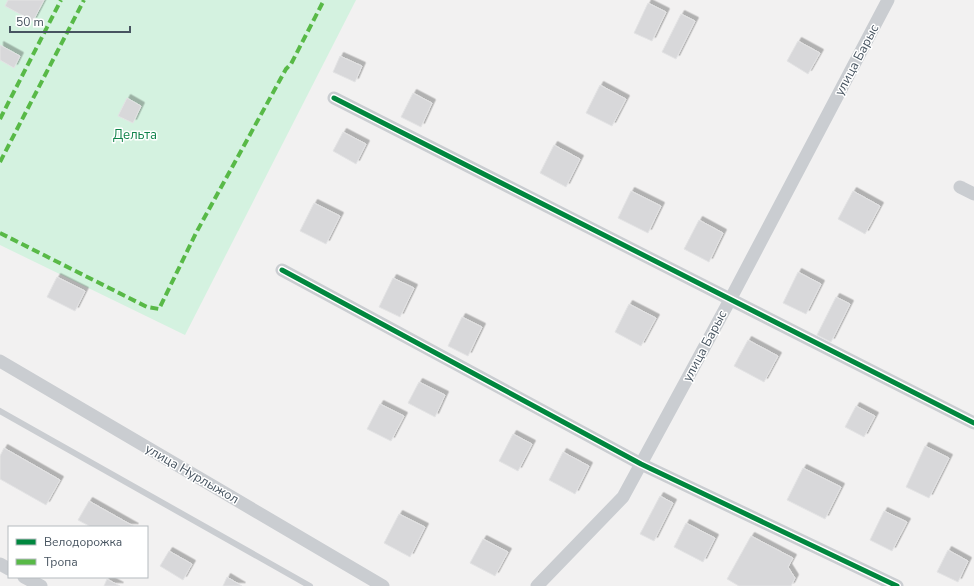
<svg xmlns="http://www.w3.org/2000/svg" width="974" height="586" font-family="'Nunito Sans',sans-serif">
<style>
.green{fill:#d4f2e0}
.building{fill:#d8d8da;stroke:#e3e3e4;filter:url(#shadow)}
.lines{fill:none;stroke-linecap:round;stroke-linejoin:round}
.lane{stroke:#cacdd1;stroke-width:6}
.street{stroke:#cacdd1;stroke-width:13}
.quiet{stroke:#58b947;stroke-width:4;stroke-dasharray:8 4;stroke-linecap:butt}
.cycleway-casing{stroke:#fff;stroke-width:8}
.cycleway{stroke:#00873e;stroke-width:5}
.labels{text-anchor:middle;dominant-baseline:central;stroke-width:3;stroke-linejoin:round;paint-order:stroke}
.street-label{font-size:13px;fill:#475460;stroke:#fff}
.park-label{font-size:13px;fill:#0f834a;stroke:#fff}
</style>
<defs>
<filter id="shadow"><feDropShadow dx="3.5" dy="-3.5" stdDeviation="0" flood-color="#0004"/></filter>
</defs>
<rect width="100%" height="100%" fill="#f2f1f1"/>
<!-- green -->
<path class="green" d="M0,0H356L185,335L0,245Z"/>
<!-- building -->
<g class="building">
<path d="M8,0H44L33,21L5,6Z"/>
<path d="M648,3L666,12L652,41L634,33Z"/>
<path d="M681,14L695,21L676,59L662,52Z"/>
<path d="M798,41L820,53L808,74L787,61Z"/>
<path d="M0,45L20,56L14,68L0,60Z"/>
<path d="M340,56L362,66L355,82L333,72Z"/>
<path d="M600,85L626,99L612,126L586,113Z"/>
<path d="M413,93L432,103L421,127L401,117Z"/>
<path d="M127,98L141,106L133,123L118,116Z"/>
<path d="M343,132L366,144L356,164L333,151Z"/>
<path d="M554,145L580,159L566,187L540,173Z"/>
<path d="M631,191L661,206L648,233L618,218Z"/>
<path d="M853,191L880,206L865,234L838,219Z"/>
<path d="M314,203L340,216L326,244L300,231Z"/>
<path d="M699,220L723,233L709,262L684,249Z"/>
<path d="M798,272L821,284L806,314L783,303Z"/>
<path d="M57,277L85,291L75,311L47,297Z"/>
<path d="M393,278L414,288L400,317L379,307Z"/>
<path d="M836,297L850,304L831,342L817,335Z"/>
<path d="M629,304L656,318L641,346L615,332Z"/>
<path d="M462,317L482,327L468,356L448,346Z"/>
<path d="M748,340L778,356L764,382L734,366Z"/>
<path d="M419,382L445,395L435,417L408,403Z"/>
<path d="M380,404L404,416L391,441L367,429Z"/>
<path d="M856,406L875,416L864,437L845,427Z"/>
<path d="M513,434L532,444L518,471L499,461Z"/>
<path d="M925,446L949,458L929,498L906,487Z"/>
<path d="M4,448L60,480L46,505L0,479V456Z"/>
<path d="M563,452L589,466L575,494L549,480Z"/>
<path d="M803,468L841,487L825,519L787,500Z"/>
<path d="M660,496L673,503L654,541L640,534Z"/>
<path d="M89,501L135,527H91L78,520Z"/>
<path d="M884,511L907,522L892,551L870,540Z"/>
<path d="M399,514L425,527L410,557L384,543Z"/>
<path d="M686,523L715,538L703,562L674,547Z"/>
<path d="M751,536L793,558L788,567L795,578L791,586H739L727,579Z"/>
<path d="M483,539L508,552L495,576L470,563Z"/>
<path d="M948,550L968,561L958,582L937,572Z"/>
<path d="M169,551L192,564L183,580L160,566Z"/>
<path d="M227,577L242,586H223Z"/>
<path d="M107,579L120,586H104Z"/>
</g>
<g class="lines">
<!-- lane -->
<path class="lane" d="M0,411L310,586"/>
<!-- street -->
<g class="street">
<path d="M334,98L974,423"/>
<path d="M960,187L974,194"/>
<path d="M282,270L641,464L897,586"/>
<path d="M0,361L383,586"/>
<path d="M0,564L9,569"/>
<path d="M24,577L41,586"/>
<path d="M537,586L623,497L731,298L888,0"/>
</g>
<!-- quiet -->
<g class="quiet">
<path d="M0,119L61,0"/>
<path d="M0,162L84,0"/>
<path d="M0,233L147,307L159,309L196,233L286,69L291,64L324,0"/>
</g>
<defs>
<g id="cycleway">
<path d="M334,98L974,423"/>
<path d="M282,270L641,464L897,586"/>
</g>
</defs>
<!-- cycleway casing -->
<use href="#cycleway" class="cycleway-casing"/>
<!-- cycleway -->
<use href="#cycleway" class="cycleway"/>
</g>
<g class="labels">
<!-- street labels -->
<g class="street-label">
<text transform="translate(857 60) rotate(-62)">улица Барыс</text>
<text transform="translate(705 346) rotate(-62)">улица Барыс</text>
<text transform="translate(192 474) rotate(30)">улица Нурлыжол</text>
</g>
<!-- park labels -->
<g class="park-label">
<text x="135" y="135">Дельта</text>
</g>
</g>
<!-- legend -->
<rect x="8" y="526" width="140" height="52" fill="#ffffff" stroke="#b5bbbf"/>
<rect x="16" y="539" width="20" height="6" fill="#00873e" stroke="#b5bbbf"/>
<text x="44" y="546" font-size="12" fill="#475460">Велодорожка</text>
<rect x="16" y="559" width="20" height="6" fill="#58b947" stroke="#b5bbbf"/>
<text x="44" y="566" font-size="12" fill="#475460">Тропа</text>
<!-- scale -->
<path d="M10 26v6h120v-6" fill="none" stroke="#475460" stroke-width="2"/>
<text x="16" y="26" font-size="12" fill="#475460" stroke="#ffffff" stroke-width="3" paint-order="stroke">50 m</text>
</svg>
